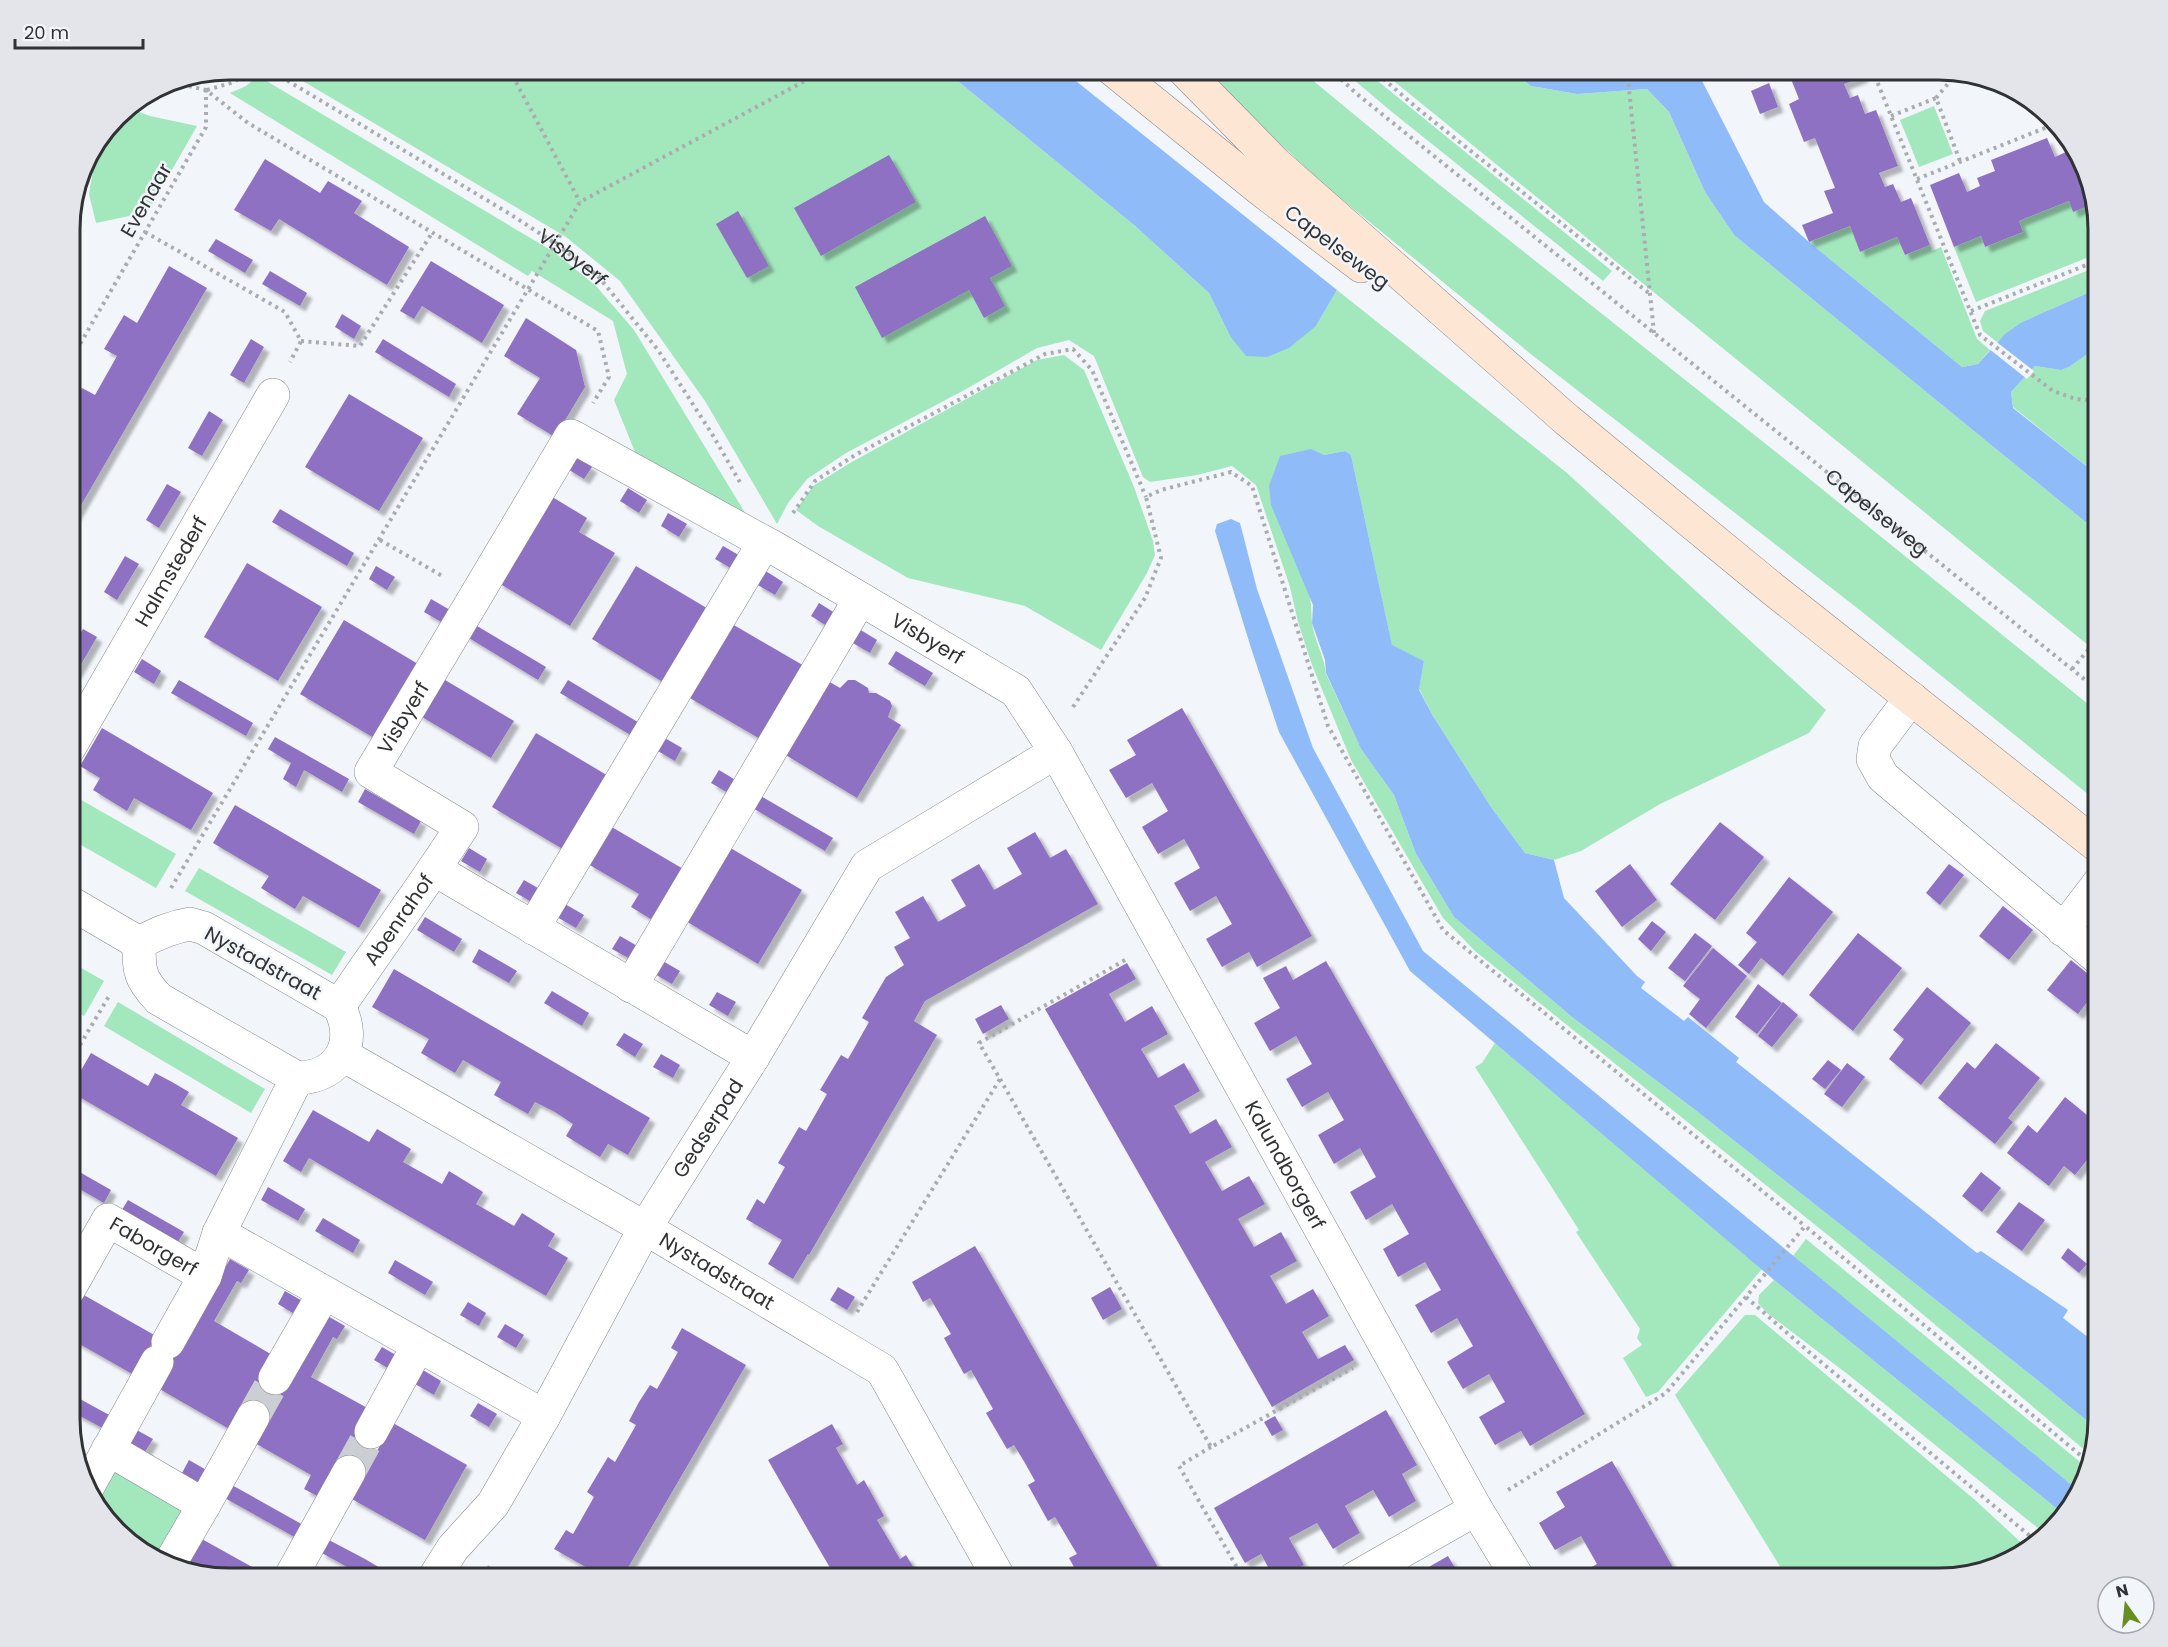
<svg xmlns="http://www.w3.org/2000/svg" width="2168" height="1647" font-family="Poppins,sans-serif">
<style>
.green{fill:#a3e7bd}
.water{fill:#8fbcf8}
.pier{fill:#f2f5fa}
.building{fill:#8e71c2;filter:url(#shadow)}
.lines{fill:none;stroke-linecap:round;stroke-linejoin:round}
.street-tunnel{stroke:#cbced2;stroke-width:33;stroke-dasharray:33 16;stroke-linecap:butt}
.street-casing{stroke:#87898e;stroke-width:34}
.secondary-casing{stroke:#87898e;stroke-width:34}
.path{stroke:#aaacb0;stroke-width:4;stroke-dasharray:3 4.5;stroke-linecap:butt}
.street{stroke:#fff;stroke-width:33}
.secondary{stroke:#fde6d4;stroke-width:33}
.labels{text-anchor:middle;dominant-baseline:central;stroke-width:5;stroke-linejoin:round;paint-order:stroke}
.street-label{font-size:20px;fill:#313234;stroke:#f2f5fa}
.rim{fill:none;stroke:#313234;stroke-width:3}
</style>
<defs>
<filter id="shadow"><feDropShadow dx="5.5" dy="5.5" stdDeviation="1.5" flood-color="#0004"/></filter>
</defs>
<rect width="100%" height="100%" fill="#f2f5fa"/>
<!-- green -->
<g class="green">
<path d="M294,69H943L1134,225L1209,293L1230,336L1316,326L1337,290L1567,473L1826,710L1809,733L1660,804L1581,851L1554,860L1525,853L1491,807L1433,716L1419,689L1424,661L1392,646L1351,455L1345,451L1324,455L1309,594C1312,604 1311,612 1312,622C1314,640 1324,655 1326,674L1361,749L1394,795L1416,854L1454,917L1572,1017L1694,1109L2031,1375L2097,1429L2093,1457L1834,1240L1475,951L1443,918L1351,760L1312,665L1298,622L1290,587L1256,485L1232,466L1197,475L1150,482L1143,477L1094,356L1069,340L1037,348L968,388L846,453L807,479L788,503L777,524L705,401L620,281L566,237L291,74Z"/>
<path d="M1201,69H1299L1431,178L1801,472L2099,713V803L1861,611L1532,355L1322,183Z"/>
<path d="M1341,69H1363L1612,271L1603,281L1392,112Z"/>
<path d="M1379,69H1509L1531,86L1577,94L1647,89L1669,112L1705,192L1734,235L2099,533V654Z"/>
<path d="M258,76L554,252L596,286L634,330L750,521L635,452L614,400L627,374L613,321L532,271L528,276L230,93L246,86Z"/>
<path d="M1934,106L1953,154L1919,167L1900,120Z"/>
<path d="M126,107L150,116L197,126L148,212L96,223L89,194L95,159L86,157Z"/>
<path d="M2069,201L2073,211L2093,204L2099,228V253L1976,302L1954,247L1981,236L1985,247L2023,232L2019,221Z"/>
<path d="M1850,226L1860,252L1897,237L1905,255L1930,245L1932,251L1941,247L1977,339L1990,350L1978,364L1962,367L1809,242Z"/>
<path d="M2099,266V288L2022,322L1997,342L1983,331L1980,321L1985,311Z"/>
<path d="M2099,346V476L2013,407L2011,392L2035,366L2061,370L2069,367Z"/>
<path d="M1064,355L1084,370L1134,487L1153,541L1155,555L1147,573L1101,650L1025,606L908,578L818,526L796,510L813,486L850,463L1037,360Z"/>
<path d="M69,793L176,854L156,888L69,838Z"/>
<path d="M199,868L346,952L332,975L185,891Z"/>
<path d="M69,961L104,981L84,1016L69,1007Z"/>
<path d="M118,1002L265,1089L251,1113L104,1026Z"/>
<path d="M1495,1043L1762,1269L1658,1392L1646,1397L1623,1358L1642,1345L1637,1338L1640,1329L1576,1232L1579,1230L1475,1067L1482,1063Z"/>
<path d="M1806,1239L2090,1470L2079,1491L1793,1256Z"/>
<path d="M1774,1280L2066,1516L2044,1533L1850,1376L1767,1313L1758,1303L1759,1295Z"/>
<path d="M1745,1315H1755L1975,1500L2027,1548L2010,1562L1940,1578H1787L1675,1395Z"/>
<path d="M114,1465L191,1509L161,1561L131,1545L94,1500Z"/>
</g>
<!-- water -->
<g class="water">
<path d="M943,69H1061L1337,290L1316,326L1289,348L1267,357L1246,356L1230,336L1209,293L1134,225Z"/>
<path d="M1509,69H1696L1764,202L1809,242L1962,367L1978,364L2005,334L2022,322L2099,288V346L2069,367L2061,370L2035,366L2011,392L2013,408L2099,476V533L1734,235L1705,192L1669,112L1647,89L1577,94L1531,86Z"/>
<path d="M1311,449L1324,455L1345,451L1351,455L1392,645L1424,661L1419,690L1433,716L1491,807L1525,853L1554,860L1564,898L1637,976L1645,982L1641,988L1684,1021L1688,1017L1739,1058L1736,1062L1977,1253L1981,1251L2068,1310L2063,1318L2093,1341L2099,1335V1419L2097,1429L2031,1375L1694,1109L1572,1017L1454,917L1416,854L1394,795L1361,749L1326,673L1325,660L1312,623L1313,605L1271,505L1269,486L1280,456Z"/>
<path d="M1231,519L1240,523L1257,589L1313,748L1423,951L2079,1491L2066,1516L1774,1280L1410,971L1279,732L1251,648L1215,531L1217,524Z"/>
</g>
<!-- pier -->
<path class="pier" d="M1994,340L2034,371L2027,379L1988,348Z"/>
<!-- building -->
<g class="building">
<path d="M1787,69H1859L1863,77L1844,84L1850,98L1858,95L1865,114L1876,110L1898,166L1879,173L1885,187L1893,184L1901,202L1911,198L1930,245L1905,255L1897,237L1860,252L1850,226L1809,242L1802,225L1833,213L1824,191L1835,188L1815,138L1804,142L1789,104L1799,99Z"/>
<path d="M1769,83L1778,107L1760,114L1751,91Z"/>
<path d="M2047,138L2055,157L2068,151L2065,143L2069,141L2083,158L2093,204L2073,212L2069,201L2019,221L2023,232L1985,247L1981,236L1954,247L1930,185L1959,173L1967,192L1980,186L1977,178L1995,171L1991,160Z"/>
<path d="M889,155L916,202L821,256L794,208Z"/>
<path d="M265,159L320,193L328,181L362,201L354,213L409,247L387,285L279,219L271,231L234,210Z"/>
<path d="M738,211L769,266L747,278L716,224Z"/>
<path d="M985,216L1012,266L990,278L1005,306L984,318L969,290L882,338L855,287Z"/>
<path d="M216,239L253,260L245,273L208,251Z"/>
<path d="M431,261L504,305L482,343L422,306L414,319L400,311Z"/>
<path d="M169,266L207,288L69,526V438L75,429L69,426V409L82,388L95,395L117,356L104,349L124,315L137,323Z"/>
<path d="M270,271L307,293L300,306L262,284Z"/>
<path d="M342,314L361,326L354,339L335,327Z"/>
<path d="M526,318L576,350L585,387L555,437L517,414L540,378L504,356Z"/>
<path d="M251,339L264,347L244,383L230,375Z"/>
<path d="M383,339L456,384L449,397L375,352Z"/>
<path d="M349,394L423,438L379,511L305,467Z"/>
<path d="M209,411L223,420L202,456L188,448Z"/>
<path d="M573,455L592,467L584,479L566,468Z"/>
<path d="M167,484L181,492L159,528L146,520Z"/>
<path d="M628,488L647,500L639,513L620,501Z"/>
<path d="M549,495L587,518L579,532L615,553L570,626L497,582Z"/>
<path d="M280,509L354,553L347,566L272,522Z"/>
<path d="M668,513L687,524L679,537L661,526Z"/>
<path d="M723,546L742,557L734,570L715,559Z"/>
<path d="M125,556L139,564L117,600L104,592Z"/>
<path d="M247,563L322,607L278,681L204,637Z"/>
<path d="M376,566L395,577L387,590L369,579Z"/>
<path d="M636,566L710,610L666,684L592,639Z"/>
<path d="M764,570L783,582L775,595L756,584Z"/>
<path d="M431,599L450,610L443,623L424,612Z"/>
<path d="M819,603L838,615L830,628L811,616Z"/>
<path d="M344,620L418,664L374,738L300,694Z"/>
<path d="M472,623L546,667L538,680L464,635Z"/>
<path d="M732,624L806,667L762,740L688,697Z"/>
<path d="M83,629L97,637L76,673L69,669V652Z"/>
<path d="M859,629L877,640L870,653L851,642Z"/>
<path d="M896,651L933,673L925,686L888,664Z"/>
<path d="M142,659L161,671L154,684L134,672Z"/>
<path d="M440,677L514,721L491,758L417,714Z"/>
<path d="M179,680L253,723L246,736L171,693Z"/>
<path d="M568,680L641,724L634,737L560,693Z"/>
<path d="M848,680H855L868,688L869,693H876L890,701L892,706L888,717L901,725L857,798L784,754L828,681L840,688Z"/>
<path d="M1182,708L1312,936L1257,967L1249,952L1222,967L1206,939L1232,924L1216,896L1190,911L1174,883L1200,868L1192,853L1184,839L1158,854L1142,827L1168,811L1152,783L1126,798L1109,770L1136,755L1127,740Z"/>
<path d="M102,728L213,793L191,830L134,798L127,811L93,790L100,778L80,766Z"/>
<path d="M536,733L610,777L566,851L492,807Z"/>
<path d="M275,737L349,779L342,792L304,770L296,787L283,779L291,763L268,749Z"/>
<path d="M663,737L682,748L675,761L656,750Z"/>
<path d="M719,770L737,781L730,794L711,783Z"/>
<path d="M365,789L421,821L414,834L358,802Z"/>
<path d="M759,795L833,838L825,851L751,807Z"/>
<path d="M235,805L381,890L359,928L303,896L295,909L261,888L269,876L213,843Z"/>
<path d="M1720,822L1764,857L1715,920L1670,884Z"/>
<path d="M610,826L685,870L654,921L631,907L639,894L588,864Z"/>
<path d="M1035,832L1050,858L1066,849L1098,904L925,1001L914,1021L937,1035L809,1255L808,1254L793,1279L768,1264L782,1240L746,1219L757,1199L764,1204L785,1167L778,1163L799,1127L806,1131L827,1094L820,1090L841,1055L848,1059L869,1022L862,1018L886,977L904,965L894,947L910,938L895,912L923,896L938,922L966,906L951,880L979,864L994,890L1022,874L1007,848Z"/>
<path d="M727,846L802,890L758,964L684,920Z"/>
<path d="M469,848L487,859L480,872L461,861Z"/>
<path d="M1630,864L1657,900L1622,927L1595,891Z"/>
<path d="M1949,864L1964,875L1940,905L1926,893Z"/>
<path d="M1789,877L1833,912L1783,976L1761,958L1749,974L1738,965L1757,942L1746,933Z"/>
<path d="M524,880L543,891L535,904L516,893Z"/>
<path d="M565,904L584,915L576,928L557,917Z"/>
<path d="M2003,906L2033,930L2009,960L1979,936Z"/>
<path d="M425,917L462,939L454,952L417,930Z"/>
<path d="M1652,921L1666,932L1651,951L1638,939Z"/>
<path d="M1695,933L1712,946L1685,981L1668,968Z"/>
<path d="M1858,933L1902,968L1853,1031L1809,995Z"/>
<path d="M620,936L639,947L632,960L612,949Z"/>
<path d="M1713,948L1747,976L1706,1028L1689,1014L1700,999L1683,986Z"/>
<path d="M479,949L517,971L509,983L472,962Z"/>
<path d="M661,960L680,971L672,984L653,973Z"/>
<path d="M2071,960L2099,983V987L2078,1014L2047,990Z"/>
<path d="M1326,961L1585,1414L1530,1446L1521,1431L1495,1445L1479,1417L1505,1402L1489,1374L1463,1389L1447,1362L1473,1346L1457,1318L1431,1333L1415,1305L1441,1290L1425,1262L1398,1277L1383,1249L1409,1234L1392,1204L1366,1220L1350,1192L1376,1177L1360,1148L1334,1164L1318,1135L1344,1120L1328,1092L1302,1107L1286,1079L1312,1064L1296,1036L1270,1051L1254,1023L1280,1008L1263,978L1286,966L1293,980Z"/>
<path d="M1127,963L1136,979L1109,994L1125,1022L1152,1006L1168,1034L1141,1049L1158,1078L1184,1063L1200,1091L1174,1106L1190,1134L1216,1119L1232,1147L1205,1162L1222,1191L1249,1176L1265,1204L1238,1219L1254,1247L1281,1232L1297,1261L1270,1276L1286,1304L1313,1289L1329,1316L1302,1332L1318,1359L1345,1345L1354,1360L1272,1407L1045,1009Z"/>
<path d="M394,969L650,1118L628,1155L608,1144L600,1157L566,1136L573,1124L555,1112L535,1102L528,1114L494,1095L501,1082L463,1060L455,1073L421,1053L429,1039L372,1007Z"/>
<path d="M1758,984L1782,1003L1757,1034L1735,1017Z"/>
<path d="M1927,987L1971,1023L1921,1085L1889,1059L1904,1039L1893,1030Z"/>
<path d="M552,991L589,1013L582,1026L544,1003Z"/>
<path d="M717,992L736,1002L728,1016L709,1005Z"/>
<path d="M1783,1002L1798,1015L1772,1047L1758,1036Z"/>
<path d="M1001,1005L1009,1019L983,1034L975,1019Z"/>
<path d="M624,1033L643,1044L635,1057L616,1045Z"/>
<path d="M1996,1043L2040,1078L2008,1118L2013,1122L1995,1144L1938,1098L1967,1062L1975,1069Z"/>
<path d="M91,1053L148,1086L155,1073L172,1082L189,1092L181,1105L238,1138L216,1176L69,1091Z"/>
<path d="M661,1054L680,1065L673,1078L653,1067Z"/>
<path d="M1828,1060L1841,1070L1825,1089L1812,1079Z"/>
<path d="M1847,1063L1865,1077L1842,1107L1824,1094Z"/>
<path d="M2065,1097L2099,1125V1145L2075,1175L2064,1166L2049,1186L2007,1153L2028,1125L2037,1133Z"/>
<path d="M313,1110L369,1142L377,1129L411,1149L403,1162L442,1184L449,1171L483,1192L476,1204L514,1226L522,1213L555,1234L548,1246L568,1258L546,1296L309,1158L301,1172L283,1161Z"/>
<path d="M69,1166L111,1190L104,1203L69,1183Z"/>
<path d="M1981,1172L2001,1188L1982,1212L1962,1196Z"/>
<path d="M268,1187L305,1209L298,1221L261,1200Z"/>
<path d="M128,1200L184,1232L176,1245L120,1213Z"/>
<path d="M2019,1202L2045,1220L2022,1251L1996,1232Z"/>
<path d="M323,1218L360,1240L353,1253L315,1231Z"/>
<path d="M975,1246L997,1284L1164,1578H1080L1069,1558L1077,1554L1055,1517L1048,1521L1028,1485L1035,1481L1025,1463L1014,1445L1007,1449L986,1413L993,1409L971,1370L964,1374L944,1338L951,1334L930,1298L923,1302L912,1282Z"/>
<path d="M2068,1248L2087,1264L2079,1273L2061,1258Z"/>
<path d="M230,1259L249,1270L241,1283L237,1281L214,1321L274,1356L231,1430L156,1387Z"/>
<path d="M395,1260L433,1282L425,1295L388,1273Z"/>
<path d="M838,1287L855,1297L847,1310L830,1300Z"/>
<path d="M1110,1287L1122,1309L1103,1320L1091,1298Z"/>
<path d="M285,1291L304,1302L296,1315L278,1304Z"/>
<path d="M82,1294L156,1336L134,1375L69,1338V1315Z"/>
<path d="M468,1302L486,1313L479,1326L460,1315Z"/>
<path d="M326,1315L345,1326L337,1339L333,1337L311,1377L371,1410L321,1498L304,1489L311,1475L253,1442Z"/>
<path d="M505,1324L524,1335L516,1348L497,1337Z"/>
<path d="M682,1328L746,1365L622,1578H605L554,1549L566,1530L573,1534L594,1497L587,1492L608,1457L615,1462L636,1425L629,1421L639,1402L650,1385L657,1389L678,1352L671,1348Z"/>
<path d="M382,1347L401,1358L393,1371L374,1360Z"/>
<path d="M423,1370L441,1381L434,1395L415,1384Z"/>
<path d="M69,1393L111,1416L104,1429L69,1410Z"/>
<path d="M478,1403L497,1414L489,1427L470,1416Z"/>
<path d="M1386,1410L1417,1465L1402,1474L1416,1501L1389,1517L1373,1490L1345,1506L1360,1533L1346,1541L1333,1549L1317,1523L1289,1538L1304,1565L1282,1578H1274L1261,1554L1245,1563L1214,1508Z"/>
<path d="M1275,1416L1283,1430L1272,1436L1264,1422Z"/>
<path d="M393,1423L467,1465L425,1540L350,1498Z"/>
<path d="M832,1424L843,1444L836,1448L857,1485L864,1480L884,1516L877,1520L900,1559L906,1555L920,1578H836L811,1535L768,1460Z"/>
<path d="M133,1428L153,1439L145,1452L126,1441Z"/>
<path d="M189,1460L208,1471L201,1484L182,1473Z"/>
<path d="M1612,1461L1629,1490L1679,1578H1573L1597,1564L1581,1536L1555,1550L1547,1537L1539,1523L1565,1507L1556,1492Z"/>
<path d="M230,1484L305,1526L298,1539L223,1497Z"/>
<path d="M200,1538L272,1578H228L182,1570Z"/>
<path d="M327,1539L365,1559L397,1578H367L320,1552Z"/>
<path d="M1448,1556L1461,1578H1423L1420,1572Z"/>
</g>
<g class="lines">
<!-- street-tunnel -->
<g class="street-tunnel">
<path d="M253,1417L275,1378"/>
<path d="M349,1472L371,1432"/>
</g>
<defs>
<g id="street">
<path d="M1911,698L1875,746L1873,759L1883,777L2099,959"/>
<path id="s3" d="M69,748L273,395"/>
<path id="s4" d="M434,869L462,827L371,772L571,436L778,550L1016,691L1056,752L1476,1509L1518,1578"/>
<path d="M69,902L139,943"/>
<path d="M190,924L204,928L339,1006C358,1043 340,1077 297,1078L159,999C139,978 139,971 139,943C156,934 171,927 190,924Z"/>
<path d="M533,928L764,543"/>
<path d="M2063,930L2099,883"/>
<path d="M631,986L860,599"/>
<path id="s5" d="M339,1006L434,869L753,1057"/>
<path id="s6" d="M343,1055L645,1228L882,1370L999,1578"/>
<path d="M297,1078L219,1233L544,1416"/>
<path id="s7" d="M69,1289L108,1220L205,1276L219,1233"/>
<path d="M168,1342L205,1276"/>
<path d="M275,1378L324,1293"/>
<path d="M371,1432L418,1346"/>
<path d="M108,1449L204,1505L253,1417"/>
<path d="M86,1490L157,1362"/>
<path d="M169,1565L204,1505"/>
<path d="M290,1578L349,1472"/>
<path id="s8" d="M434,1578L453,1548L493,1504L544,1416L645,1228L753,1057L867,866L1056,752"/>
<path d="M1355,1578L1476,1509"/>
</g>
<g id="secondary">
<path d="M1112,69L1260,189L1361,266"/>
<path d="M1183,69L1276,164L1567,420L1774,590L2099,847"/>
</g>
</defs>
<!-- street casing -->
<use href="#street" class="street-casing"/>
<!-- secondary casing -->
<use href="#secondary" class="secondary-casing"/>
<!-- path -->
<g class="path">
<path id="s1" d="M268,69L510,214L556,244L598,276L658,350L712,434L741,484"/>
<path d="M509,69L580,202"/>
<path id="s2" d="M1330,69L1357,94L2099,691"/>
<path d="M1372,69L1417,108L1650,294"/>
<path d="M1627,69L1654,333"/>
<path d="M1872,69L1980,335L2053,391L2076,399L2099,401"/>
<path d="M167,81L206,90L248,123L598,331L609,377L593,403"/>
<path d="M207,90L234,82L250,69"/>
<path d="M1936,98L1951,80"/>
<path d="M1891,116L1936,98L1960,161"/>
<path d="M1917,179L2055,124"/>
<path d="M145,232L285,312L301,341L290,362"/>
<path d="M1971,311L2099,260"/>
<path d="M301,341L360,346L432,233"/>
<path d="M69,363L206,127V90"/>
<path d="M793,513L815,481L855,455L1045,354L1073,349L1092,370L1146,497"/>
<path d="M380,540L444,577"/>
<path d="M2072,669L2099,637"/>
<path d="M1073,707L1145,598L1161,558L1146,497L1161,490L1231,472L1252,486L1328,726L1443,930L1805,1226"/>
<path d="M171,888L580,202L827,69"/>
<path d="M80,1045L109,996"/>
<path d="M1000,1079L1211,1447L1353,1368"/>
<path d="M1746,1297L1809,1352L2036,1541"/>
<path d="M857,1312L1000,1079L979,1043L1127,959"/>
<path d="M1211,1447L1179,1466L1243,1578"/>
<path d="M1508,1490L1666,1393L1805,1226L2091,1464"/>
<path d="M487,1567L507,1578"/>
</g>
<!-- street -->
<use href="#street" class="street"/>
<!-- secondary -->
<use href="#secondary" class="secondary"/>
</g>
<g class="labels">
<!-- street labels -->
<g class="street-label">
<text transform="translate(146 200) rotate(-60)">Evenaar</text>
<text transform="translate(1337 247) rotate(37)">Capelseweg</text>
<text stroke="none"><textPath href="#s1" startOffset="358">Visbyerf</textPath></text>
<text stroke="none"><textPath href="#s2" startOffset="704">Capelseweg</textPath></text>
<text stroke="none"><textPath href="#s3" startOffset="204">Halmstederf</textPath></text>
<text stroke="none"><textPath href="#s4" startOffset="958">Visbyerf</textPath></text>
<text stroke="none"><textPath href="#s4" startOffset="220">Visbyerf</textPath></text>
<text stroke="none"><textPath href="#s5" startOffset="105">Abenrahof</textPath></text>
<text transform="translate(263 963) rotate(29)">Nystadstraat</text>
<text stroke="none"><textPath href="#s8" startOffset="528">Gedserpad</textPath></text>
<text stroke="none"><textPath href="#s4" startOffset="1606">Kalundborgerf</textPath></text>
<text stroke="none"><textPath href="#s7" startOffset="132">Faborgerf</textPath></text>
<text stroke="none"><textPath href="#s6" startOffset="432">Nystadstraat</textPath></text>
</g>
</g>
<!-- crop -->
<path d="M0 0H2168V1647H0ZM229 80H1939A149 149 0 0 1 2088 229V1419A149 149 0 0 1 1939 1568H229A149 149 0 0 1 80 1419V229A149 149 0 0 1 229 80Z" fill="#e3e5ea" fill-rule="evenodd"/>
<path class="rim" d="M229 80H1939A149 149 0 0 1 2088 229V1419A149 149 0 0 1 1939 1568H229A149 149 0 0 1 80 1419V229A149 149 0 0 1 229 80Z"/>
<!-- north arrow -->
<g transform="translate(2126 1605) rotate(345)"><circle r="28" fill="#f2f5fa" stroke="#a5a7ab" stroke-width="1.5"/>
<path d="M0-4.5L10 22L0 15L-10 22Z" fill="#658f20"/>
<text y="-9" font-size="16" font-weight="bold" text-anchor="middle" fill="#313234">N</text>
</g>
<!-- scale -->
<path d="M15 39v9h128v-9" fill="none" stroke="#313234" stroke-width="3"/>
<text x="24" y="39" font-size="18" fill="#313234" stroke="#f2f5fa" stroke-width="4.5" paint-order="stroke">20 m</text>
</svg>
